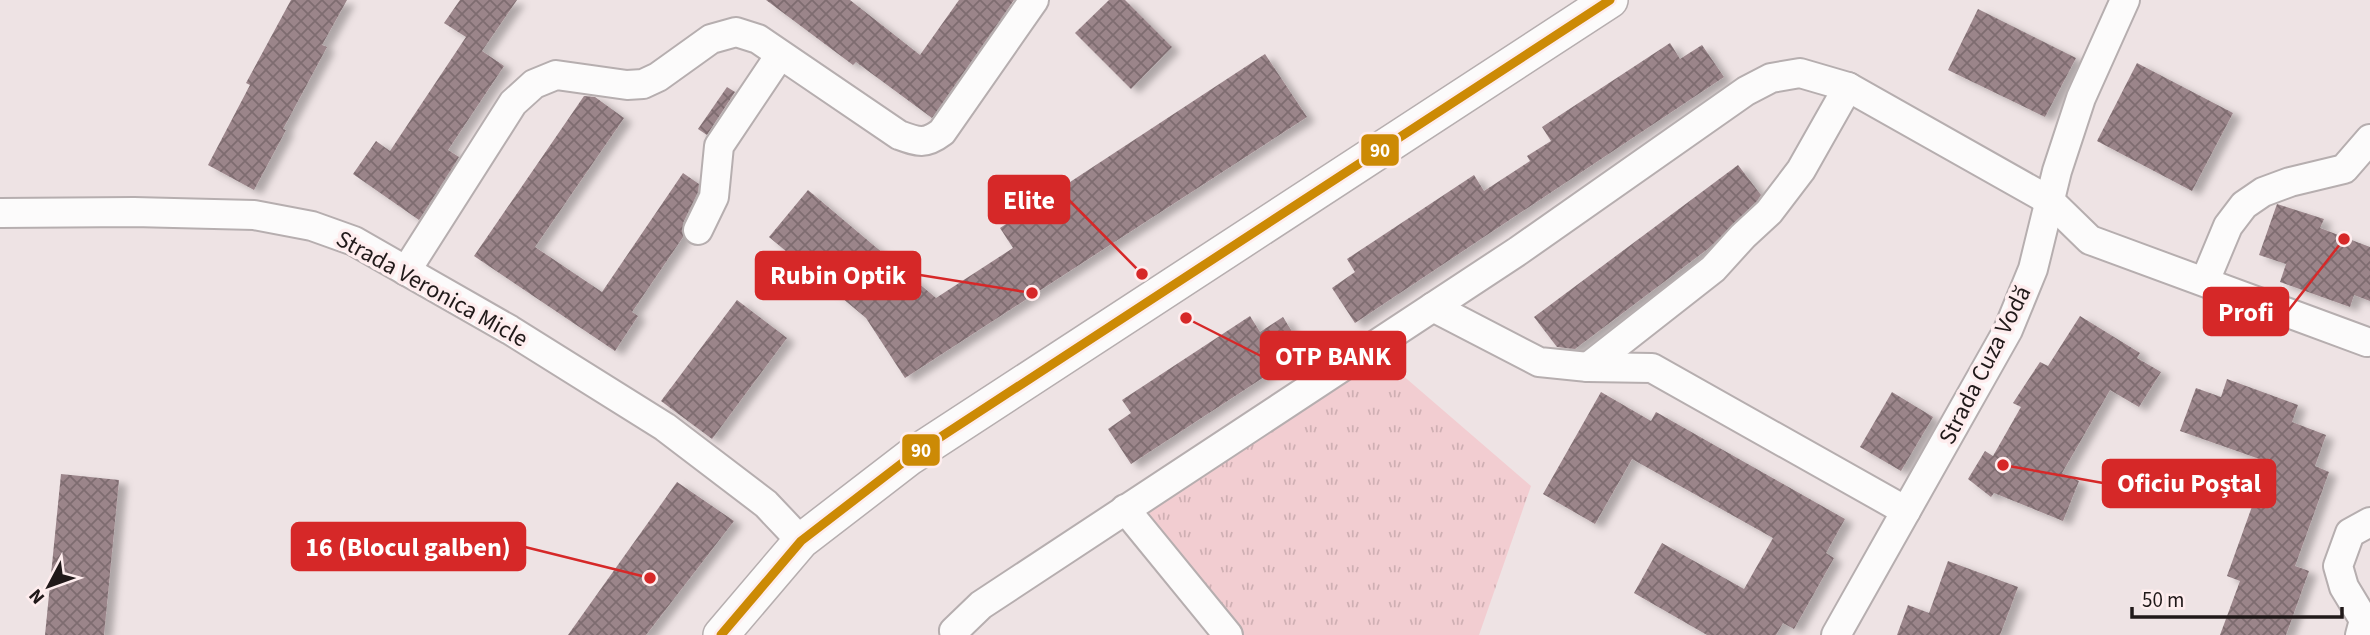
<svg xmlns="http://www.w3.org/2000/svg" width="2370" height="635" font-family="'Source Sans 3',sans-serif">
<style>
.grass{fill:url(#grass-tufts)}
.building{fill:url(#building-cross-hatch);filter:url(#shadow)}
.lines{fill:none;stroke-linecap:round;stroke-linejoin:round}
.minor-casing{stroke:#b6aeaf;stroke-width:32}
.major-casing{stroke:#b6aeaf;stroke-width:38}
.minor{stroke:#fcfbfb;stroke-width:28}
.major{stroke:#fcfbfb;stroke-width:35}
.bus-1-casing{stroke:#feedee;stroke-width:14}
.bus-1{stroke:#cc8a05;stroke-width:9}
.labels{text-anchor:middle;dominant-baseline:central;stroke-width:7;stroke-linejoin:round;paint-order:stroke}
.street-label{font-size:24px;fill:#201919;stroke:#feedee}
.leader{fill:none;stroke:#d62828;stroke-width:2.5}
.callout-dot{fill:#d62828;stroke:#feedee;stroke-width:2.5}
.callout{fill:#d62828;stroke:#d62828;stroke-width:2.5}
.callout-label{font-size:26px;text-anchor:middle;font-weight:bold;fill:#fff}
.line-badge{stroke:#feedee;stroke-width:2.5}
.badge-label{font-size:19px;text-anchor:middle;font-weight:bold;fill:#fff}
</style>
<defs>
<pattern id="grass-tufts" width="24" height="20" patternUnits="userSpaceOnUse" patternTransform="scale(1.75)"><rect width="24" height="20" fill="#f2cdd1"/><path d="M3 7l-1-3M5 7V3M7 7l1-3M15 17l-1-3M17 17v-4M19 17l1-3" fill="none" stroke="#cfafb3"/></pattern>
<pattern id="building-cross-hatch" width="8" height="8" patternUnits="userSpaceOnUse" patternTransform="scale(1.75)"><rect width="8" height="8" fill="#9b858a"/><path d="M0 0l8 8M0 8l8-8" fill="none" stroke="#7e6c70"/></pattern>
<filter id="shadow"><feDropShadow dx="8" dy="4.5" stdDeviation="3.5" flood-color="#0004"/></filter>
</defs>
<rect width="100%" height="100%" fill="#eee3e4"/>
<!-- grass -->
<path class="grass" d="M1371,348L1531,486L1479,635H1228L1125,509Z"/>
<!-- building -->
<g class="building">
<path d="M291,0H347L322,45L327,47L283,129L286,130L254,190L208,165L250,85L246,83Z"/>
<path d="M460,0H517L482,51L504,66L448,150L459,157L419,220L353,174L376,141L390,151L466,37L444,23Z"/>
<path d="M766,0H850L920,55L959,0H1014L932,118L856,62L853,65Z"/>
<path d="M1109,0H1125L1172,47L1131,89L1075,33Z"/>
<path d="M1978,9L2076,58L2045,117L1948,70Z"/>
<path d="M1670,43L1680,59L1702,45L1724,77L1355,323L1332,288L1355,272L1347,259L1474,175L1484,191L1530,161L1527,156L1551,141L1542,127Z"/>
<path d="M1265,54L1307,117L905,378L866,318L769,237L808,190L936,298L1013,248L1000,228Z"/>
<path d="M2137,63L2233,113L2192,191L2097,141Z"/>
<path d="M727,87L735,92L707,135L698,129Z"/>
<path d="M584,96L595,97L624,118L535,247L602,292L683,173L699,184L698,192L683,223V237L632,312L638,316L615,351L474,256Z"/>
<path d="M1738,165L1761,195L1757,201L1709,248L1575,349L1557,347L1534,317Z"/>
<path d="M2277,204L2324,219L2320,228L2370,247V301L2354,295L2350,307L2280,282L2286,264L2259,255Z"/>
<path d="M737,300L787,338L712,439L661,401Z"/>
<path d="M1250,316L1260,332L1283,317L1304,351L1131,464L1108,429L1131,413L1122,400Z"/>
<path d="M2080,316L2140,353L2137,358L2161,372L2139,407L2110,390L2062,473L2079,481L2063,521L1994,493L1991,497L1968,479L1985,451L1993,456L2021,407L2013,403L2040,362L2048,366Z"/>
<path d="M2227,379L2298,405L2292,422L2326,435L2315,466L2329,472L2295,566L2309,571L2286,635H2220L2240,581L2227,576L2268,462L2180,431L2196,388L2221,397Z"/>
<path d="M1601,392L1651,421L1656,412L1845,519L1826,553L1834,558L1794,629L1783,623L1776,635H1707L1634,593L1662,543L1744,589L1773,538L1632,459L1595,524L1543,494Z"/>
<path d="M1892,392L1933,417L1901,471L1860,447Z"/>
<path d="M61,474L119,480L104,635H45Z"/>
<path d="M677,482L734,521L646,635H568Z"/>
<path d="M1948,561L2018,587L2000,635H1897L1908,605L1929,613Z"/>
</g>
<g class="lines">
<defs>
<g id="minor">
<path d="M0,213L134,212L254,215L312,226L354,241L510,330L665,427L766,504L801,541"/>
<path d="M698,230L714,197L719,146L780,55"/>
<path d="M406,271L513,103L534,84L556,75L627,85L643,84L658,77L711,39L736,32L758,39L899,135C918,142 925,145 942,132L1034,0"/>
<path d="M2205,281L2228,226L2244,205L2263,192L2290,182L2344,169L2370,139"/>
<path d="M1433,307L1539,362L1588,367L1652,368L1906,511"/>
<path d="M1588,367L1713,269L1743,236L1769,212L1801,170L1848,87"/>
<path d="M1125,509L1228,635"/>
<path d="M955,635L954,631L981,605L1518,251L1746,91L1771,78L1800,73L1848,87L2050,201L2090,240L2367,342"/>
<path d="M1836,635L2008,330L2033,269L2057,171L2081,98L2125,0"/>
<path d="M2360,635L2364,620L2344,587L2338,566L2350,533L2370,522"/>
</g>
<path id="major" d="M721,635L801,541L910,457L1610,0"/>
</defs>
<!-- minor casing -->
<use href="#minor" class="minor-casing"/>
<!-- major casing -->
<use href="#major" class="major-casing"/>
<!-- minor -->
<use href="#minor" class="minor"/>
<!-- major -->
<use href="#major" class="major"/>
<defs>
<path id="bus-1" d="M721,635L801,541L910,457L1610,0"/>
</defs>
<!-- bus-1 casing -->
<use href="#bus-1" class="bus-1-casing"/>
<!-- bus-1 -->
<use href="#bus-1" class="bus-1"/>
</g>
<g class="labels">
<!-- street labels -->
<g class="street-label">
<text transform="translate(432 289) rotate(29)">Strada Veronica Micle</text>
<text transform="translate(1985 365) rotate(-63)">Strada Cuza Vodă</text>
</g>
</g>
<!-- callouts -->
<path class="leader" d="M1142 274L1069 200M1032 293L920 275M2344 239L2288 311M1186 318L1261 356M2003 465L2103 483M650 578L525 547"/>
<g class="callout-dot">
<circle cx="1142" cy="274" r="7"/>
<circle cx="1032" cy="293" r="7"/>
<circle cx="2344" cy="239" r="7"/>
<circle cx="1186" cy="318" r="7"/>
<circle cx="2003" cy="465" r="7"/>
<circle cx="650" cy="578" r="7"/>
</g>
<g class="callout">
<rect x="989" y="176" width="80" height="47" rx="7"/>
<rect x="756" y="252" width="164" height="47" rx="7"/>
<rect x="2204" y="288" width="84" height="47" rx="7"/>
<rect x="1261" y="332" width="144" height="47" rx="7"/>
<rect x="2103" y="460" width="172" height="47" rx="7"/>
<rect x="292" y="523" width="233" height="47" rx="7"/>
</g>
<g class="callout-label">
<text x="1029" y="209">Elite</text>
<text x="838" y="284">Rubin Optik</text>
<text x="2246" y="321">Profi</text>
<text x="1333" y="365">OTP BANK</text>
<text x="2189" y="492">Oficiu Poștal</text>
<text x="408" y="556">16 (Blocul galben)</text>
</g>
<g class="line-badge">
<rect x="1360" y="133" width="40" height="34" rx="7" fill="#cc8a05"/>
<rect x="901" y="433" width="40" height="34" rx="7" fill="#cc8a05"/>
</g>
<g class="badge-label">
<text x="1380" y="157">90</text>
<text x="921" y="457">90</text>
</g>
<!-- north arrow -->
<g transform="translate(49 586) rotate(229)" stroke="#feedee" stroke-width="5" paint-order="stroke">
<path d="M0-5L12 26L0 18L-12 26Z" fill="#201919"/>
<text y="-10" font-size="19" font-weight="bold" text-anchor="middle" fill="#201919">N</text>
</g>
<!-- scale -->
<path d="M2132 607v10h210v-10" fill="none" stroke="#201919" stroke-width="3.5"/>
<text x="2142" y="607" font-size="21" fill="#201919" stroke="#feedee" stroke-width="5" paint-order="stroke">50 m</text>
</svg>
